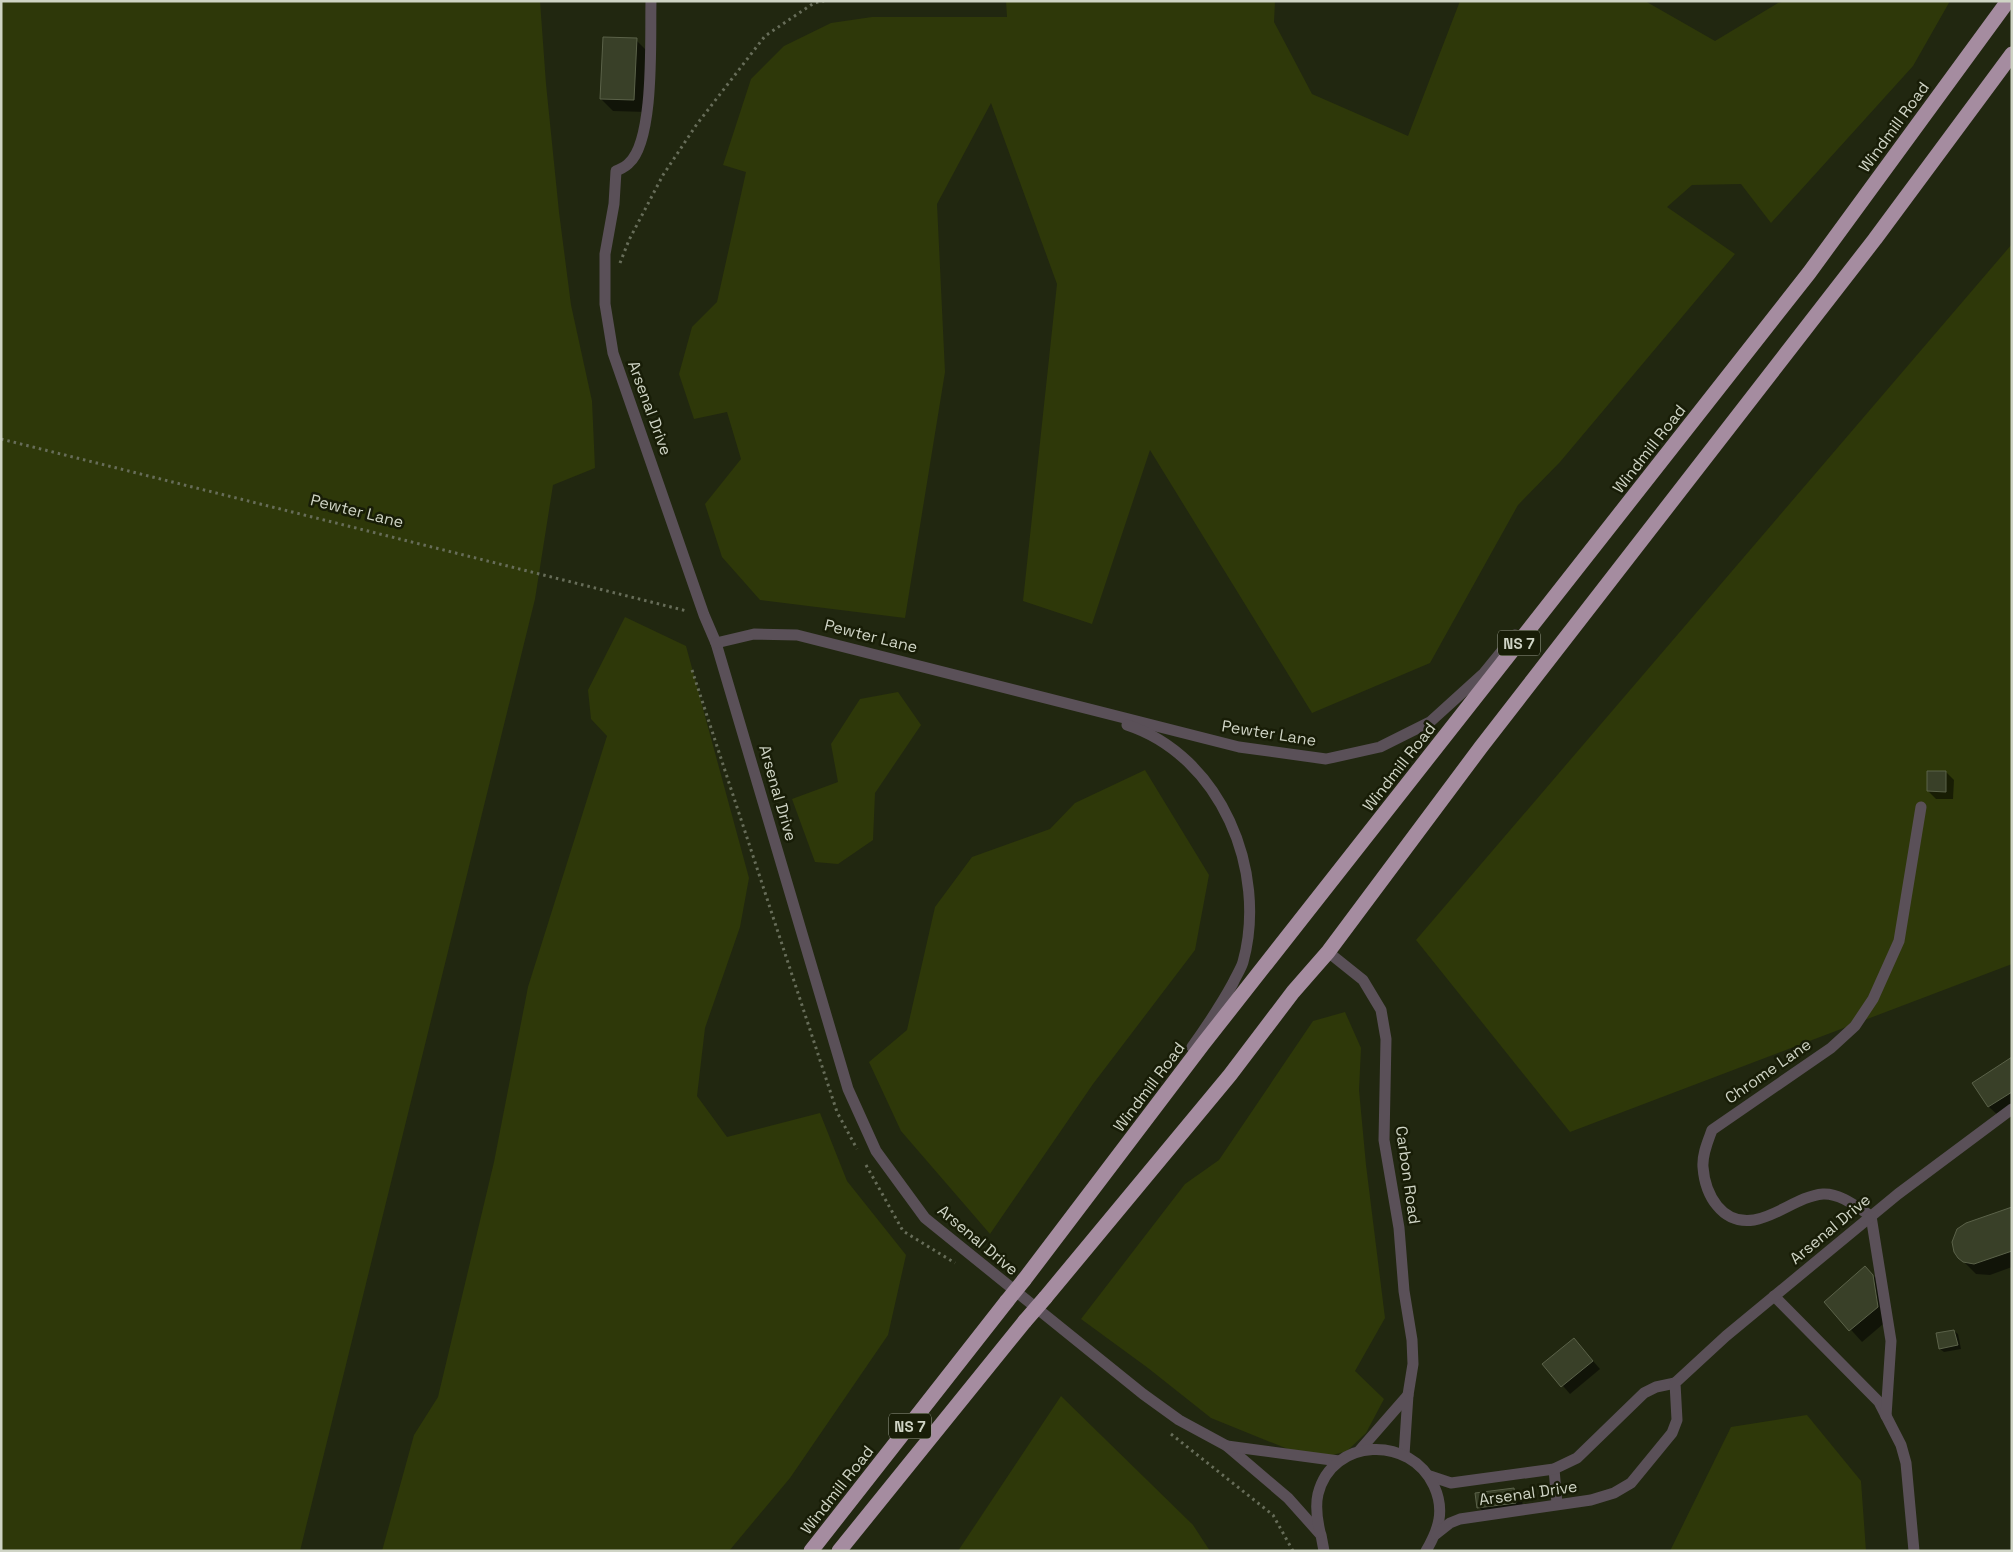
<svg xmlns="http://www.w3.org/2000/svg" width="2013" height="1552" font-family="'Space Grotesk',sans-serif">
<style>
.green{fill:#2e3809}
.shadow{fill:#0007}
.building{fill:#394028;stroke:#5b6249}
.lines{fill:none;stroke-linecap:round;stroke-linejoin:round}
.path{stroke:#676d59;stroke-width:3;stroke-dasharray:2.5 4;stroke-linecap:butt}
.lane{stroke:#5a5058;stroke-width:11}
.highway{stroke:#a58ca0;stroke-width:15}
.highway-bridge{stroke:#a58ca0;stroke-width:15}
.labels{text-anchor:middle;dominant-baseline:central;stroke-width:5;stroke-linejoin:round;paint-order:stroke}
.shield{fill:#181d07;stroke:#989d8c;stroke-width:1}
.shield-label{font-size:15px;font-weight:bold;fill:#cfd4c5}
.street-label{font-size:16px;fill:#cfd4c5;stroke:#181d07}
</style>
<rect width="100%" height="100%" fill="#212710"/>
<!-- green -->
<g class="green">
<path d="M1,1H540L546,84L559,212L571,305L592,401L595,468L553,485L535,599L300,1551H1Z"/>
<path d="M1006,1H1275L1274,22L1312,94L1408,136L1460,1H1645L1715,41L1778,3L1786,1H1950L1913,66L1771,223L1741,184L1692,185L1667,207L1735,254L1560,462L1518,505L1430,663L1312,713L1150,450L1092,624L1023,601L1057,284L991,103L937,204L945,372L905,618L760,600L722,557L705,504L741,459L727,412L694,419L679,374L692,327L717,302L746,172L723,165L751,79L784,46L831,23L872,17H1007Z"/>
<path d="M2012,244V964L1570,1132L1416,940Z"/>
<path d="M625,617L686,646L749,878L740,927L705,1028L697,1096L727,1137L820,1113L847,1181L906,1255L888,1335L790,1478L729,1551H382L414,1435L438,1397L494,1162L528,987L607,736L591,719L588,690Z"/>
<path d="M898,692L921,725L875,793L873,840L838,864L815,862L792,799L838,782L831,744L860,699Z"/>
<path d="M1145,770L1209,875L1195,950L1093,1084L990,1234L901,1131L869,1062L907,1030L935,907L972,857L1050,829L1075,803Z"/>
<path d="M1345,1012L1361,1048L1359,1090L1366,1165L1385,1318L1355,1371L1384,1399L1366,1433L1347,1451L1315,1460L1211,1418L1148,1368L1081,1319L1185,1184L1219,1160L1313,1021Z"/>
<path d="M1061,1396L1193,1525L1210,1551H958Z"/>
<path d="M1807,1415L1861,1481L1866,1551H1670L1731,1427Z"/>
</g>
<!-- shadow -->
<g class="shadow">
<path d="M636,40L648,52L646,112L613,111L601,99Z"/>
<path d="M1946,772L1954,780L1953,799H1936L1928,791Z"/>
<path d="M2012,1058V1112L2001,1118L1989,1107L1973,1083Z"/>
<path d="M2012,1210V1267L1990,1275L1976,1274L1959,1257Z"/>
<path d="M1865,1268L1877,1279L1889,1319L1862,1342L1826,1302Z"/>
<path d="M1954,1331L1958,1334L1961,1349L1944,1352L1940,1349L1937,1334Z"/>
<path d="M1574,1339L1600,1369L1570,1394L1544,1364Z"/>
<path d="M1514,1490L1522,1497L1523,1511L1486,1515L1479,1507Z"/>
</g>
<!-- building -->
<g class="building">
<path d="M603,37L637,38L634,100L600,99Z"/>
<path d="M1927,771H1946V792L1927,791Z"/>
<path d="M2012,1057V1092L1988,1107L1972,1083Z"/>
<path d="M2012,1207V1251L1974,1264L1963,1262L1958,1258L1954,1252L1952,1242L1957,1229L1966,1223Z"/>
<path d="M1865,1266L1873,1275L1878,1307L1849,1331L1824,1302Z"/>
<path d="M1954,1330L1958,1345L1939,1349L1936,1333Z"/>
<path d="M1574,1338L1593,1361L1561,1387L1542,1364Z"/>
<path d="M1514,1488L1516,1503L1477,1508L1475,1493Z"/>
</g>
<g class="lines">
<!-- path -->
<g class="path">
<path d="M620,263L629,240L663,175L697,124L765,36L814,3L824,1"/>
<path d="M1,439L687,611"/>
<path d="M692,670L837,1112L857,1149"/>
<path d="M866,1165L903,1231L955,1263"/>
<path d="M1171,1434L1273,1515L1293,1551"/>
</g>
<!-- lane -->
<g class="lane">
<path d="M651,1C650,37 655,140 629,163C626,167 620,169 616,171L614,204L605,254V304L613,353L704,615L716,643L848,1089L876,1151L925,1218L1143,1394L1179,1420L1227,1446L1288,1498L1321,1535L1324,1551"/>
<path d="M716,643L754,634L797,635L1239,747L1326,759L1380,747L1430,722L1484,673L1515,635"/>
<path d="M1127,725C1221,756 1268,871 1243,962C1241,969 1236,976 1233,983C1221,1005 1207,1026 1192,1047"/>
<path d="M1328,952L1363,980L1381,1010L1386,1039L1384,1140L1399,1228L1404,1291L1412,1340L1413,1364L1408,1395L1404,1455"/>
<path d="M1774,1296L1879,1402L1901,1445L1906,1463L1914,1551"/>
<path d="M1886,1416L1891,1341L1871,1216C1857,1207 1840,1193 1823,1194C1799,1196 1778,1216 1754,1220C1722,1225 1705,1195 1703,1167C1702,1154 1708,1141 1712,1130L1831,1048L1855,1026L1873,999L1899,941L1921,807"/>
<path d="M1227,1446L1339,1461"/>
<path d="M1359,1451L1408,1395"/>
<path d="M1554,1469L1557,1504"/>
<path d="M1430,1476L1451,1483L1554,1469L1577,1458L1644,1393L1656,1387L1675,1383"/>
<path d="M1320,1532C1317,1519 1315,1507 1318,1494C1332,1437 1411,1435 1434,1486C1445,1510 1439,1529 1426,1551"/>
<path d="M1436,1534L1450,1523L1460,1519L1591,1500L1614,1493L1631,1483L1672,1433L1677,1420L1675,1383L1726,1336L1898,1194L2012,1109"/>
</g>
<!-- highway -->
<g class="highway">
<path d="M1024,1280L1203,1044L1809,273L2008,1"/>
<path d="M1045,1298L1230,1075L1293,992L1328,952L1481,747L1875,239L2012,54"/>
<path d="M811,1551L1007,1301"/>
<path d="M839,1551L1025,1321"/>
</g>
<!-- highway-bridge -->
<g class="highway-bridge">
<path d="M1007,1301L1024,1280"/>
<path d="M1025,1321L1045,1298"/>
</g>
</g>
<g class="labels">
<!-- shield labels -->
<g class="shield">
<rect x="1498" y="630.5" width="42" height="25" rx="4"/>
<rect x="889" y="1413.5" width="42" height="25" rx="4"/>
</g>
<g class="shield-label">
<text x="1519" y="643">NS 7</text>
<text x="910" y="1426">NS 7</text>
</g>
<!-- street labels -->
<g class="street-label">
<text transform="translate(1894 127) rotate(-54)">Windmill Road</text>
<text transform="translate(650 408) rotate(70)">Arsenal Drive</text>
<text transform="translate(1649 449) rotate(-52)">Windmill Road</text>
<text transform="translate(357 511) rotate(14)">Pewter Lane</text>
<text transform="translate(871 636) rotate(14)">Pewter Lane</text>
<text transform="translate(1269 733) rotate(9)">Pewter Lane</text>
<text transform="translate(1399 767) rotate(-52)">Windmill Road</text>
<text transform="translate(778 793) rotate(74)">Arsenal Drive</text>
<text transform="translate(1768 1071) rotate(-35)">Chrome Lane</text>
<text transform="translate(1149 1087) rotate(-53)">Windmill Road</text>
<text transform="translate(1408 1175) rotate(82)">Carbon Road</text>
<text transform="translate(1830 1229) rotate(-40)">Arsenal Drive</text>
<text transform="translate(978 1240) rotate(40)">Arsenal Drive</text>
<text transform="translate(837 1490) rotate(-52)">Windmill Road</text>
<text transform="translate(1528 1493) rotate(-8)">Arsenal Drive</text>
</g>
</g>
<!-- border -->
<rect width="2013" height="1552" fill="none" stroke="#cfd4c5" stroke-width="5"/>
</svg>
